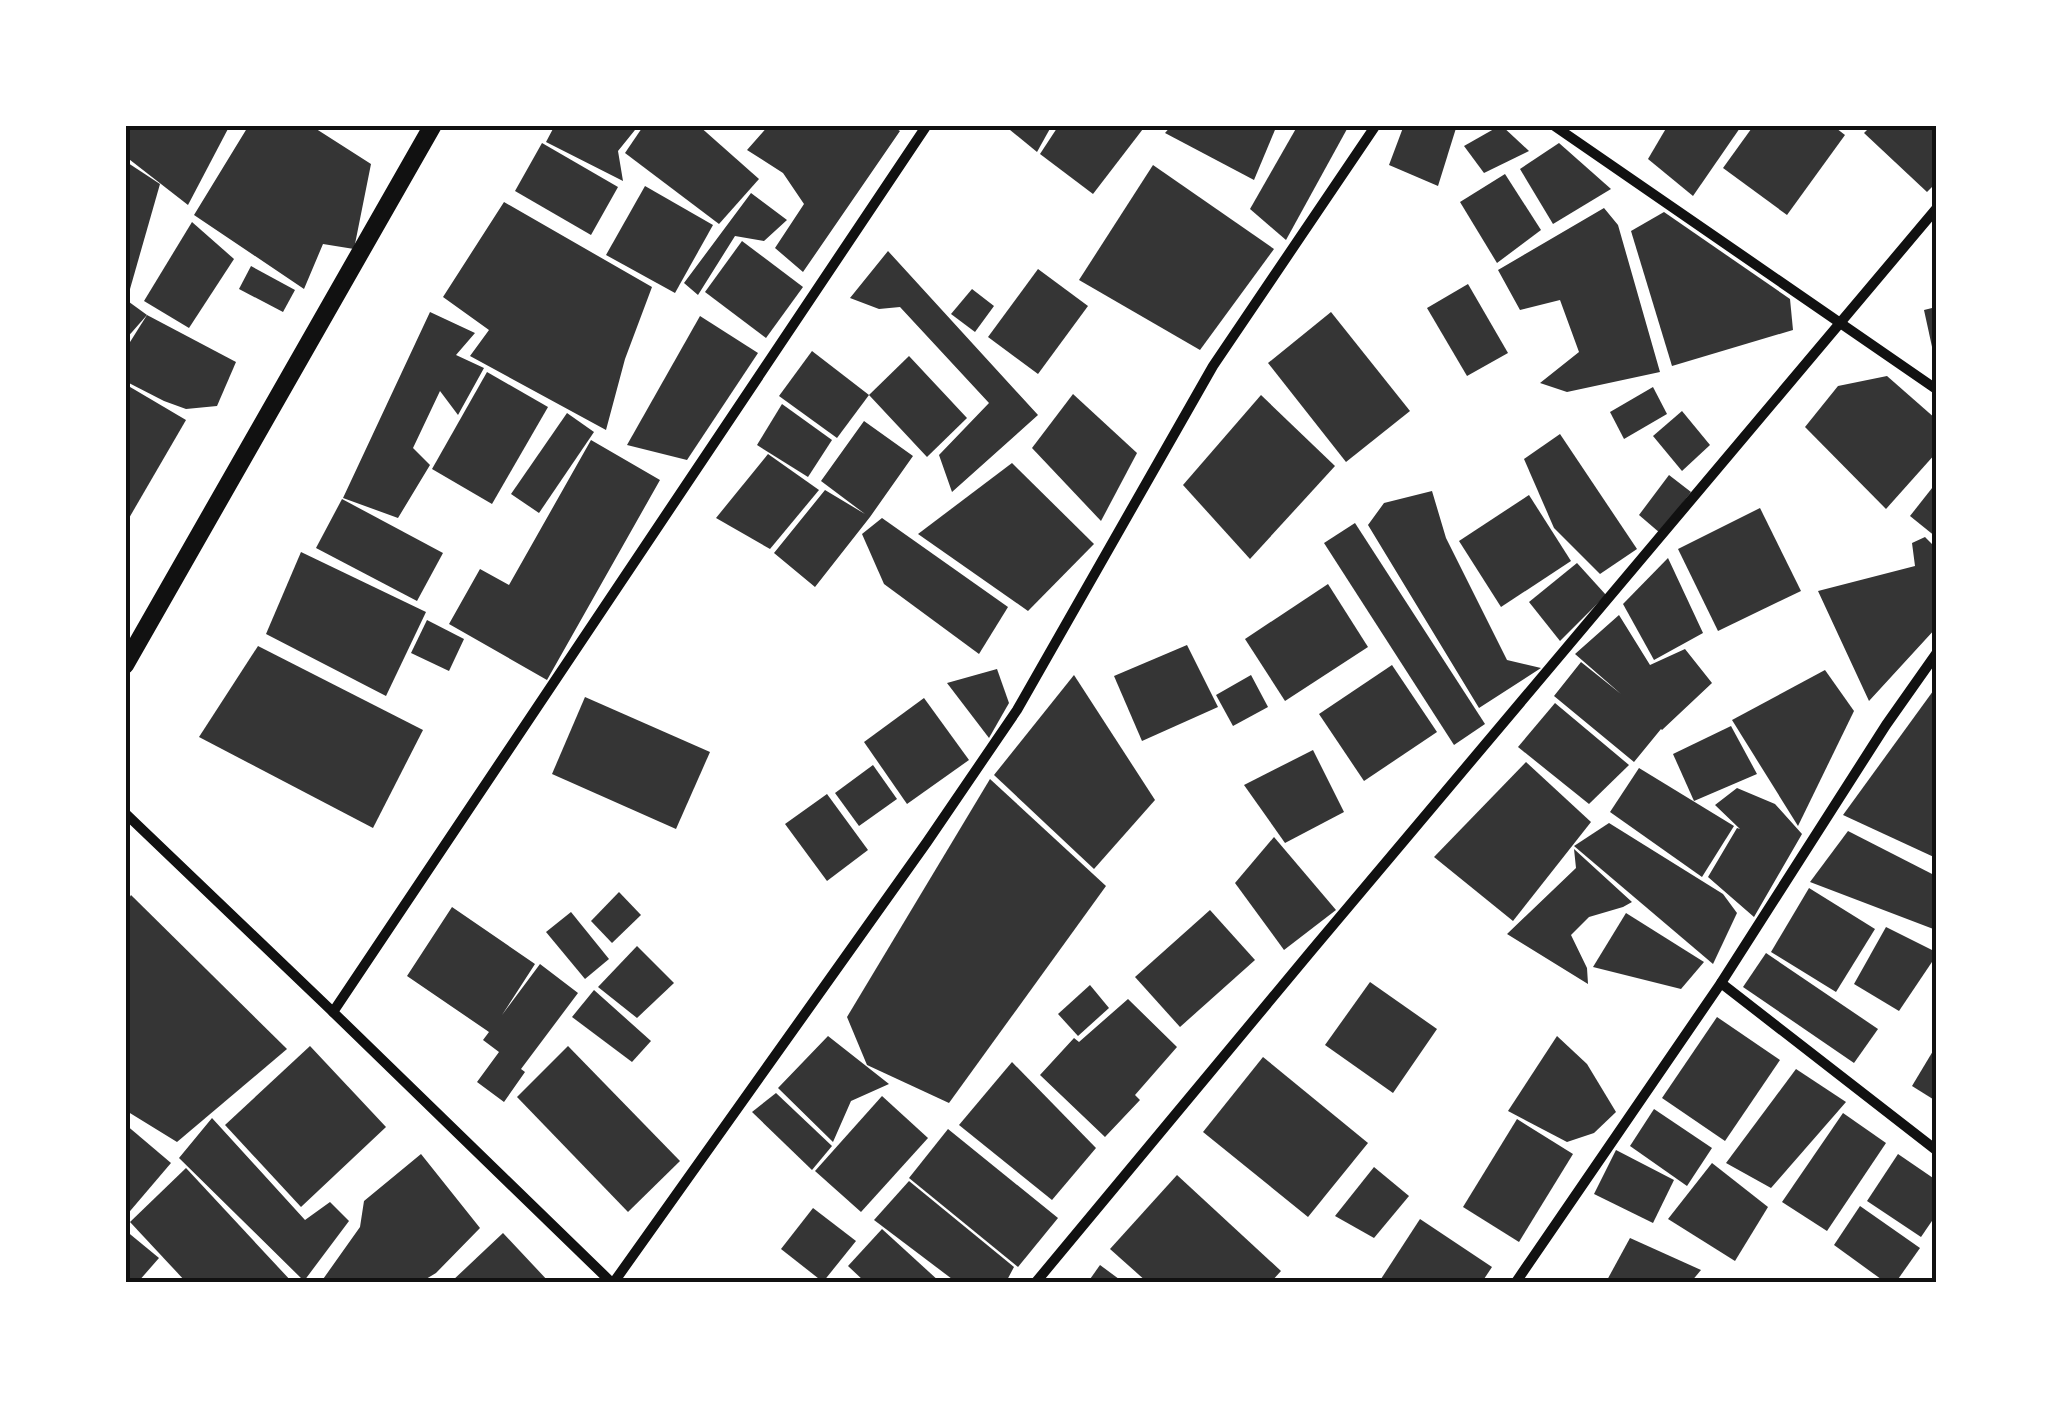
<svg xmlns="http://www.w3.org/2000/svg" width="2061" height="1407" font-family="'Libre Baskerville',serif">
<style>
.building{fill:#353535}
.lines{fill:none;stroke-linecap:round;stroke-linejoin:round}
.minor{stroke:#111;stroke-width:10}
.tertiary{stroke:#111;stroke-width:18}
.neatline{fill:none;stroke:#111;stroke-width:4}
</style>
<rect width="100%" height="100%" fill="#fff"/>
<!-- building -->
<g class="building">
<path d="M125,125H230L188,205L125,156Z"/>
<path d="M249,125H310L371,164L354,249L323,244L304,289L194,215Z"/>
<path d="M555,125H639L618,151L623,181L546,142Z"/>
<path d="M644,125H698L759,179L719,224L625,153Z"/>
<path d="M769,125H890L900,131L803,272L775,248L804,204L783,173L747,150Z"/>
<path d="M1004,125H1052L1037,152Z"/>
<path d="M1059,125H1146L1093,194L1040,154Z"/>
<path d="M1172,125H1277L1254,180L1165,133Z"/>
<path d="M1298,125H1341L1347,129L1286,240L1250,209Z"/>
<path d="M1404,125H1457L1438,186L1389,165Z"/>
<path d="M1501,125L1529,151L1484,173L1464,146Z"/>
<path d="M1668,125H1742L1693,196L1648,159Z"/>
<path d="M1754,125H1832L1845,135L1787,215L1723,168Z"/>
<path d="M1872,125H1936V183L1927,192L1864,133Z"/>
<path d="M542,143L618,187L591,235L515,191Z"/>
<path d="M1559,143L1611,189L1553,224L1520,169Z"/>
<path d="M125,161L160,184L130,289L125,286Z"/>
<path d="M1153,165L1274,249L1200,350L1079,280Z"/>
<path d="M1505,174L1541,230L1497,263L1460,202Z"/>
<path d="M645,186L713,225L675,293L606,255Z"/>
<path d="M751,193L787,220L764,241L735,236L698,295L684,283Z"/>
<path d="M504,202L652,287L625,359L606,430L470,356L489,330L443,297Z"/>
<path d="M1604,208L1618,225L1660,372L1567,392L1540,383L1579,352L1560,300L1520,310L1498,270Z"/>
<path d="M1664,212L1790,299L1793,330L1672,366L1631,231Z"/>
<path d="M192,222L234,259L189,328L144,301Z"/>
<path d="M742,241L803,287L766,338L705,292Z"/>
<path d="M888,251L1038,415L952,492L939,455L989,403L900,307L879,309L850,298Z"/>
<path d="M251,266L295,290L283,312L239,289Z"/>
<path d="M1038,269L1088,306L1038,374L988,337Z"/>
<path d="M1468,284L1508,353L1467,376L1427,308Z"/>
<path d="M972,289L994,306L975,332L951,314Z"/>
<path d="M125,299L147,315L125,340Z"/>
<path d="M1936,307V356H1934L1924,310Z"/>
<path d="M430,312L475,333L456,355L484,368L458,415L440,391L413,448L430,465L398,518L343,498Z"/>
<path d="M1331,312L1410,411L1346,462L1268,363Z"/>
<path d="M147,315L236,362L217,406L186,409L164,401L125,381V350Z"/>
<path d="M700,316L758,353L687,460L627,445Z"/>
<path d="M812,351L869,395L837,438L779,396Z"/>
<path d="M909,356L967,418L927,457L869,395Z"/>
<path d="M487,372L548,407L492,504L432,469Z"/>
<path d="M1887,376L1936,419V453L1886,509L1805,427L1838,386Z"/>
<path d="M125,384L186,420L125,525Z"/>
<path d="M1653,387L1667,414L1624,439L1610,412Z"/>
<path d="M1073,394L1137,453L1101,521L1032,448Z"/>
<path d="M1261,395L1335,466L1250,559L1183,485Z"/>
<path d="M782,404L832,440L808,477L757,445Z"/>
<path d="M1682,411L1710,445L1682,471L1653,436Z"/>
<path d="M567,413L594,432L539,513L511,494Z"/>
<path d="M864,421L913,456L870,517L815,587L774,553L825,490L865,514L821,481Z"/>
<path d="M1560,434L1637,549L1600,574L1554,528L1524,459Z"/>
<path d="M591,440L660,480L547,680L449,624L480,569L509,585Z"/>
<path d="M768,454L819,490L770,549L716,518Z"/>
<path d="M1012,463L1094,544L1028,611L918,534Z"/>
<path d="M1669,475L1691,492L1660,533L1639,515Z"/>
<path d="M1936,483V537L1910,516Z"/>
<path d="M1432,491L1446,538L1507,660L1541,668L1479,708L1368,525L1384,503Z"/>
<path d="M1529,495L1571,561L1501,607L1459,541Z"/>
<path d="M342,499L443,553L417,601L316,548Z"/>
<path d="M1760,508L1801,591L1718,631L1678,549Z"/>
<path d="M882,518L1008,607L979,654L884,584L862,534Z"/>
<path d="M1355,523L1485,724L1454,745L1324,543Z"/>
<path d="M1925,537L1936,548V628L1869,701L1818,591L1915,566L1912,543Z"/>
<path d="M301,552L426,612L386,696L266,634Z"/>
<path d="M1668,558L1703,633L1654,660L1623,604Z"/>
<path d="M1577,563L1606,595L1560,641L1529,602Z"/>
<path d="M1328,584L1368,647L1285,701L1245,639Z"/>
<path d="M1619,615L1650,665L1685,649L1712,683L1662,730L1661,729L1634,762L1554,696L1581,662L1621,694L1575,654Z"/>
<path d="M427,620L464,639L449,671L411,653Z"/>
<path d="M1187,645L1218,707L1142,741L1114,676Z"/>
<path d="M258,646L423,730L373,828L199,737Z"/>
<path d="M1392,665L1437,732L1364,781L1319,714Z"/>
<path d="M997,669L1009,703L989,738L947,683Z"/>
<path d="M1825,670L1854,711L1798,826L1732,720Z"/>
<path d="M1074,675L1155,800L1094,869L994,775Z"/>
<path d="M1251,675L1268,707L1233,726L1216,695Z"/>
<path d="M1936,687V858L1843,815Z"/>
<path d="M585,697L710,752L676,829L552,774Z"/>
<path d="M924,698L969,760L907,804L864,742Z"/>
<path d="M1555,703L1629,765L1589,804L1518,747Z"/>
<path d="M1731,726L1757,774L1694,801L1673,754Z"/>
<path d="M1313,750L1344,812L1285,843L1244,785Z"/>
<path d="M1526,762L1591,822L1513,921L1434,857Z"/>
<path d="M873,765L897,799L859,826L835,793Z"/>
<path d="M1639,768L1734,826L1702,877L1610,812Z"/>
<path d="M990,779L1106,886L949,1103L867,1065L847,1017Z"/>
<path d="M1737,788L1775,804L1802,834L1754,917L1708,877L1737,828L1740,829L1715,805Z"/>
<path d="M827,794L868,850L827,881L785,824Z"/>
<path d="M1609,823L1723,894L1737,913L1713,964L1574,846Z"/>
<path d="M1848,831L1936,876V930L1810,882Z"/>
<path d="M1274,837L1336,910L1284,950L1235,883Z"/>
<path d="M1574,849L1632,902L1623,907L1589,917L1571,935L1587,968L1588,984L1507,934L1576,868Z"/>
<path d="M1809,888L1875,929L1836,992L1771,952Z"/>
<path d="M619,892L641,915L612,943L591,921Z"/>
<path d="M131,895L287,1049L177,1142L125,1110V905Z"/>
<path d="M452,907L535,964L502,1015L540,964L578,993L521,1069L525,1072L504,1102L477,1082L499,1052L483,1040L489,1032L407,976Z"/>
<path d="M1210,910L1255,960L1180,1027L1135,977Z"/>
<path d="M571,912L609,959L585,979L546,932Z"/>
<path d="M1626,913L1704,962L1681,989L1593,967Z"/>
<path d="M1886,927L1936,952V956L1899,1011L1854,984Z"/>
<path d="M637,946L674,983L637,1018L598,987Z"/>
<path d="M1766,953L1878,1029L1854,1063L1743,987Z"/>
<path d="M1370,982L1437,1029L1393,1093L1325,1045Z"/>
<path d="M1090,985L1109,1008L1078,1036L1058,1014Z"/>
<path d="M594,990L651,1041L632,1062L572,1017Z"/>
<path d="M1128,999L1177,1047L1135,1095L1140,1100L1105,1137L1040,1075L1074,1038L1079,1042Z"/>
<path d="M1717,1017L1780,1060L1725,1141L1662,1098Z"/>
<path d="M828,1036L889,1084L851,1101L833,1142L778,1088Z"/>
<path d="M1557,1036L1587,1064L1616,1112L1594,1133L1567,1142L1508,1111Z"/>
<path d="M310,1046L386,1127L301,1207L225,1125Z"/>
<path d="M568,1046L680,1161L628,1212L517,1097Z"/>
<path d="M1936,1046V1101L1912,1086Z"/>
<path d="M1263,1057L1368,1143L1308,1217L1203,1132Z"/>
<path d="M1012,1062L1096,1148L1052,1200L959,1125Z"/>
<path d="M1796,1069L1846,1102L1771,1188L1726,1163Z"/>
<path d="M776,1093L832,1146L812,1170L752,1112Z"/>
<path d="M882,1096L928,1138L861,1212L815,1171Z"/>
<path d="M1654,1109L1712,1148L1687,1186L1630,1146Z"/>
<path d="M1843,1113L1886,1143L1827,1231L1782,1202Z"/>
<path d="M212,1118L305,1220L330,1202L349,1221L304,1281L179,1158Z"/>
<path d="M1517,1119L1573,1154L1519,1242L1463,1207Z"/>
<path d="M125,1124L171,1163L125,1217Z"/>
<path d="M948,1129L1058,1218L1018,1267L909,1178Z"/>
<path d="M1616,1150L1674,1180L1653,1223L1594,1194Z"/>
<path d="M421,1154L480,1228L436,1273L421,1282H321L360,1227L364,1201Z"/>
<path d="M1898,1154L1936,1180V1215L1921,1237L1867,1201Z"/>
<path d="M1712,1163L1768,1207L1735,1261L1668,1219Z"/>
<path d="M1374,1167L1409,1196L1374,1238L1335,1216Z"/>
<path d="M186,1168L292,1282H186L130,1222Z"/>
<path d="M1177,1175L1281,1271L1271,1282H1147L1110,1249Z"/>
<path d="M909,1181L1014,1267L1006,1282H956L874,1220Z"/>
<path d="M1860,1206L1920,1248L1896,1282H1885L1834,1245Z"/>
<path d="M813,1208L856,1241L823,1282L781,1249Z"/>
<path d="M1420,1219L1492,1267L1482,1282H1379Z"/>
<path d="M882,1229L940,1282H865L848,1266Z"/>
<path d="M125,1230L159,1258L138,1282H125Z"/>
<path d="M503,1233L549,1282H451Z"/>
<path d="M1630,1238L1701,1270L1691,1282H1606Z"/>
<path d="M1100,1265L1123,1282H1088Z"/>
</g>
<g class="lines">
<!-- minor -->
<g class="minor">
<path d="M1553,125L1936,389"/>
<path d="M125,813L333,1012L611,1282"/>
<path d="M1721,983L1936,1150"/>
<path d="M333,1012L927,125"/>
<path d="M614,1282L927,842L1017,710L1213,366L1376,125"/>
<path d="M1036,1282L1312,950L1936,209"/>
<path d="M1516,1282L1721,983L1886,725L1936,654"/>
</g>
<!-- tertiary -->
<path class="tertiary" d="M125,665L433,125"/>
</g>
<!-- border -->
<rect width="2061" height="1407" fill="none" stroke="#ffffff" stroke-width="255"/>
<rect x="128" y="128" width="1806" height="1152" class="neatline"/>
</svg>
